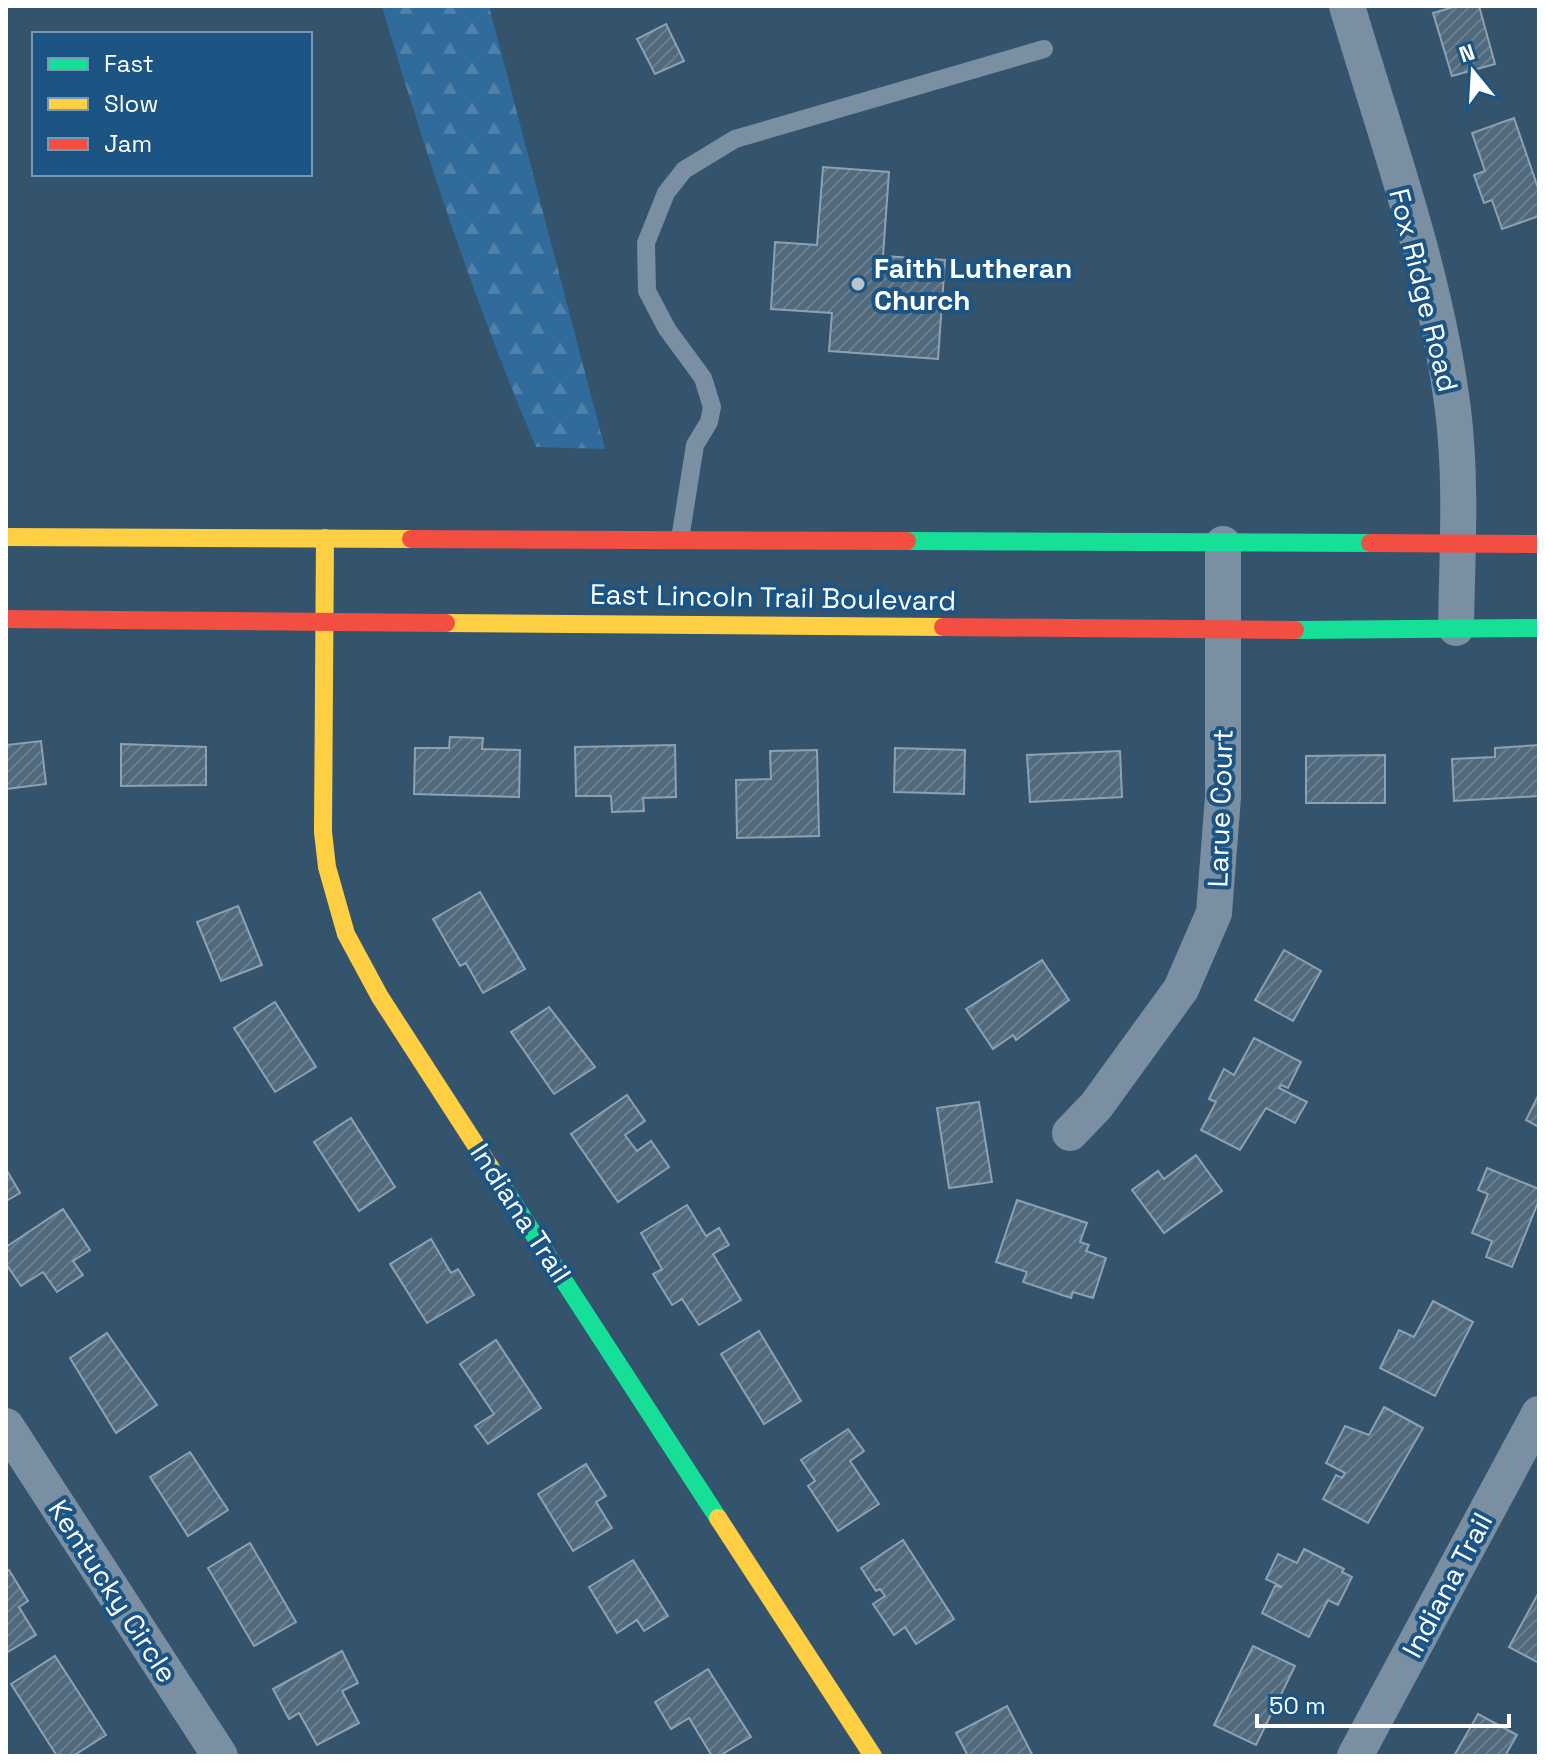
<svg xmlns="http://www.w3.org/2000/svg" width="1545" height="1762" font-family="'Space Grotesk',sans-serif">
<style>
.forest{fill:url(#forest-firs)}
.building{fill:url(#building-hatch);stroke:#8ea1b0;stroke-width:2}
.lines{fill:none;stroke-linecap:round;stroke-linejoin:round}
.lane{stroke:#7a8fa2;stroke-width:18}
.street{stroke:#7a8fa2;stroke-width:36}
.fast{stroke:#16e098;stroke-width:18}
.slow{stroke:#ffcf43;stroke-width:18}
.jam{stroke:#f24e42;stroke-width:18}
.poi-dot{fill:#b8c3cc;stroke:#1c5584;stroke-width:3}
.labels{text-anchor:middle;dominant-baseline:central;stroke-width:8;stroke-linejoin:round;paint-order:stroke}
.poi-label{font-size:28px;font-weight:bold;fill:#fff;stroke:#1c5584;text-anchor:start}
.street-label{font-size:28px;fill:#fff;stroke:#1c5584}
</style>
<defs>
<pattern id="forest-firs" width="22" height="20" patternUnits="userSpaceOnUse" patternTransform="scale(2)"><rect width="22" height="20" fill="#316b9b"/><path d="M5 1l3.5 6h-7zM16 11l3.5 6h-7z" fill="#5081aa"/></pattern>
<pattern id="building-hatch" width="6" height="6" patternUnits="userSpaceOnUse" patternTransform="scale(2)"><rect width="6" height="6" fill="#50697d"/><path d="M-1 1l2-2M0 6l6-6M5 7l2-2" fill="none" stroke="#6a8090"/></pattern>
</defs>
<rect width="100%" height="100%" fill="#34536c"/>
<!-- forest -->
<path class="forest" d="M382,6H489L605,449L536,447C475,303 426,156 382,6Z"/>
<!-- building -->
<g class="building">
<path d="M1457,6H1479L1495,64L1452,76L1433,13Z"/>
<path d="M666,24L684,61L655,74L637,39Z"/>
<path d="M1514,118L1539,191V216L1502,229L1492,200L1484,203L1474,175L1485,171L1472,133Z"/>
<path d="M823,167L889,172L883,256L945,260L938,359L829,351L832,313L771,309L775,242L817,245Z"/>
<path d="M6,732L7,745L41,741L46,784L6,789Z"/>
<path d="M450,737L483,738L482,749L520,750L519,797L414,794L415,748H449Z"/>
<path d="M121,744L206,747V785L121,786Z"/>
<path d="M675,745L676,797L643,798L644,811L612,812L611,796H576L575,747Z"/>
<path d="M1539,745V796L1454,801L1452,759L1495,757V748Z"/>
<path d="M895,748L965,750L964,794L894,792Z"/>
<path d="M817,750L819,836L737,838L736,780L771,779L770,751Z"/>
<path d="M1120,751L1122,797L1030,802L1027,755Z"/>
<path d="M1385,755V803H1306V756Z"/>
<path d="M480,892L525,969L483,993L466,963L460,966L433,919Z"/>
<path d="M238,906L262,965L221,981L197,922Z"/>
<path d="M1284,950L1321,971L1293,1021L1255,1000Z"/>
<path d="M1042,960L1069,1000L1016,1040L1013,1035L993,1049L966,1009Z"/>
<path d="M275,1002L316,1067L275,1092L234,1028Z"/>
<path d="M549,1007L595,1067L554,1094L511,1032Z"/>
<path d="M1254,1038L1301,1062L1288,1088L1281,1085L1279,1088L1307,1102L1295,1123L1266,1108L1240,1150L1201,1130L1216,1102L1209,1099L1224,1069L1234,1075Z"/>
<path d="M1539,1094V1127L1526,1120Z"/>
<path d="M627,1095L645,1121L625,1135L637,1151L651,1141L669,1167L618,1202L571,1134Z"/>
<path d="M979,1102L992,1182L949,1188L937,1108Z"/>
<path d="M351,1118L395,1187L359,1211L314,1142Z"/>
<path d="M1196,1155L1222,1191L1164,1233L1132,1190L1158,1171L1164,1179Z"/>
<path d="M1487,1168L1539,1189V1200L1512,1267L1486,1257L1492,1241L1472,1233L1488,1194L1478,1190Z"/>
<path d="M6,1169L20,1193L6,1201Z"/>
<path d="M1017,1200L1087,1223L1080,1242L1089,1245L1086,1251L1106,1258L1093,1298L1073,1292L1071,1298L1023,1282L1027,1272L996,1262Z"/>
<path d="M687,1205L706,1236L719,1228L729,1245L713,1254L741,1300L699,1325L682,1299L672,1305L653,1274L662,1269L641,1233Z"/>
<path d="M63,1209L90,1250L73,1261L83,1275L57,1292L43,1272L21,1286L6,1264V1247Z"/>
<path d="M431,1239L451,1273L458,1269L474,1295L427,1323L390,1264Z"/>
<path d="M1433,1301L1473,1322L1435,1396L1380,1368L1399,1330L1414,1337Z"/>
<path d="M759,1331L801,1401L764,1424L721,1354Z"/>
<path d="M107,1333L157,1405L116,1433L70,1358Z"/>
<path d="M496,1340L541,1408L488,1444L475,1426L494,1414L460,1364Z"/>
<path d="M1384,1407L1423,1428L1368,1523L1323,1499L1336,1475L1342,1478L1345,1473L1326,1463L1345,1426L1369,1435Z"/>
<path d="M848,1429L864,1451L850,1461L879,1504L838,1531L808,1486L815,1481L801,1460Z"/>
<path d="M190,1452L228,1510L188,1536L150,1477Z"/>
<path d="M586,1464L606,1496L596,1502L612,1528L573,1551L538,1494Z"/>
<path d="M903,1540L954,1619L916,1644L905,1627L894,1635L873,1604L885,1596L880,1589L876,1591L861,1568Z"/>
<path d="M250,1543L296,1622L254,1646L208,1568Z"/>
<path d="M1304,1549L1344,1569L1342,1572L1352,1577L1338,1605L1328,1600L1309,1637L1262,1613L1275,1586L1282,1587L1266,1579L1278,1554L1297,1563Z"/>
<path d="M633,1560L668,1616L644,1631L637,1620L617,1633L589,1587Z"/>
<path d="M9,1570L28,1601L19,1607L36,1635L6,1653V1571Z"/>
<path d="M1539,1592V1663L1509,1647Z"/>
<path d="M1253,1646L1295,1666L1256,1745L1214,1725Z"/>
<path d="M342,1651L358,1683L342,1691L359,1723L317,1745L299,1713L289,1719L273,1689Z"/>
<path d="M55,1656L106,1735L73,1756H57L11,1684Z"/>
<path d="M708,1669L751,1737L719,1756H712L689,1718L671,1729L655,1702Z"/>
<path d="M1007,1706L1033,1756H968L956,1733Z"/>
<path d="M1478,1714L1517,1735L1505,1756H1454Z"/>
</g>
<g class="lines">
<!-- lane -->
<path class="lane" d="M680,539L695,445L709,422L712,407L703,378L667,329L647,291L646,243L666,193L684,170L735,139L1044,49"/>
<!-- street -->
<g class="street">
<path d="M1347,6C1386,138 1436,273 1453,410C1462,482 1457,557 1456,628"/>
<path d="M1070,1133L1096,1106L1181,989L1214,913L1223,797V544"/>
<path d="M6,1426L220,1756"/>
<path d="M1355,1756L1539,1414"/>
</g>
<!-- fast -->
<g class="fast">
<path d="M907,541L1370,543"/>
<path d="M1295,630L1539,628"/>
<path d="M490,1167L718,1518"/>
</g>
<!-- slow -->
<g class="slow">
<path d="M6,537L411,539"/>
<path d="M325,538L323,832L327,867L346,934L380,997L490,1167"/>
<path d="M446,623L943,627"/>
<path d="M718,1518L873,1756"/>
</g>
<!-- jam -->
<g class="jam">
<path d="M411,539L907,541"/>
<path d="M1370,543L1539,544"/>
<path d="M6,619L446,623"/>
<path d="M943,627L1295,630"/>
</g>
</g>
<!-- markers -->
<circle class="poi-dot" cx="858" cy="284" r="8"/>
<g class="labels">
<!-- poi labels -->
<g class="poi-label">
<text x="874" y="268">Faith Lutheran<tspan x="874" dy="32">Church</tspan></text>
</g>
<!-- street labels -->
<g class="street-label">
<text transform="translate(1424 290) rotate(76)">Fox Ridge Road</text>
<text transform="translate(773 597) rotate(1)">East Lincoln Trail Boulevard</text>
<text transform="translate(1220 808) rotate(-88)">Larue Court</text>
<text transform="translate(521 1213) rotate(57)">Indiana Trail</text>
<text transform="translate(1447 1585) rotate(-62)">Indiana Trail</text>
<text transform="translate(113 1591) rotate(57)">Kentucky Circle</text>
</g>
</g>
<!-- border -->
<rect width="1545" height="1762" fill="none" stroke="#ffffff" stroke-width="16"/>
<!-- legend -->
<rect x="32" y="32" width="280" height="144" fill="#1c5584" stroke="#7799b5" stroke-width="2"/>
<rect x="48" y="58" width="40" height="12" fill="#16e098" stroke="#7799b5" stroke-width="2"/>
<text x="104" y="72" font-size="24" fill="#ffffff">Fast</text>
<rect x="48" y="98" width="40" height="12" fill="#ffcf43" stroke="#7799b5" stroke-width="2"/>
<text x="104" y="112" font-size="24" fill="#ffffff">Slow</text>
<rect x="48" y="138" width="40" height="12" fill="#f24e42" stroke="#7799b5" stroke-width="2"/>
<text x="104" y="152" font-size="24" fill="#ffffff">Jam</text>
<!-- north arrow -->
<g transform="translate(1473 72) rotate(342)" stroke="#1c5584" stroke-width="6" paint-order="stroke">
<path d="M0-6L14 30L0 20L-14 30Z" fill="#ffffff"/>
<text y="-12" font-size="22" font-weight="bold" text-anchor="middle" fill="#ffffff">N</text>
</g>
<!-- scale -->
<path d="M1257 1714v12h252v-12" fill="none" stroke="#ffffff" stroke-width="4"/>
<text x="1269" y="1714" font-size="24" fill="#ffffff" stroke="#1c5584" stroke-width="6" paint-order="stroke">50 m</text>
</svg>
